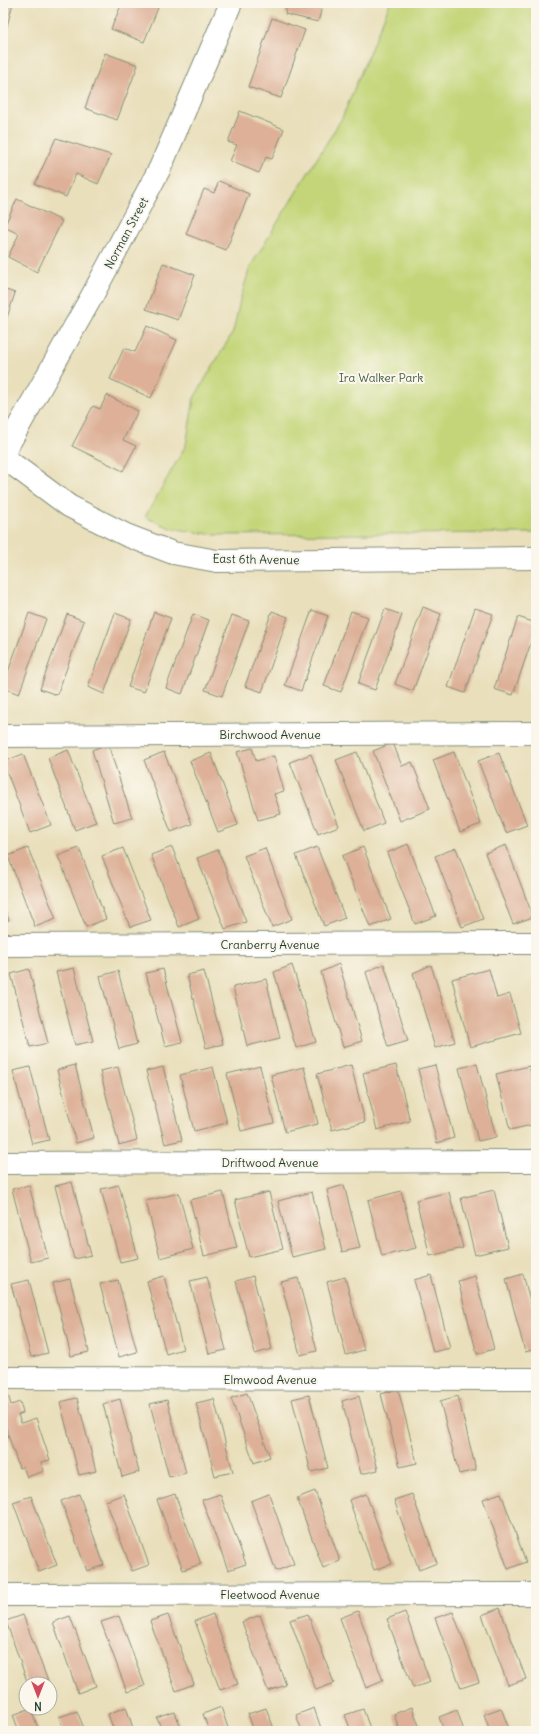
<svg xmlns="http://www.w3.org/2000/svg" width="539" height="1734" font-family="Delius,sans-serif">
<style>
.green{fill:#c3d578;stroke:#718956}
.building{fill:#ddb097}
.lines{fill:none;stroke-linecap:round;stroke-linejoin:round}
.minor-casing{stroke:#848e78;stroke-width:24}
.minor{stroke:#fff;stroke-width:22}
.labels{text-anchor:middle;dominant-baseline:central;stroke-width:4;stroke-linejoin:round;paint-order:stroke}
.street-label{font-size:12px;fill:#1f3d34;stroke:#fbf7ec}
.park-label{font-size:12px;fill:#405b42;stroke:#fbf7ec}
</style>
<rect width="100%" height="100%" fill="#fbf7ec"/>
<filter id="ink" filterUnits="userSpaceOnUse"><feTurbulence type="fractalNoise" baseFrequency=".025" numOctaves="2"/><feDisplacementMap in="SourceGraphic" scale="8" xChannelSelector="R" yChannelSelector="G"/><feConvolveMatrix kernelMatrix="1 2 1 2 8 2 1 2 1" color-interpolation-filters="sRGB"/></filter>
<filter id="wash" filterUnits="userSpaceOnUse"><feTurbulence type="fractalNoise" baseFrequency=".012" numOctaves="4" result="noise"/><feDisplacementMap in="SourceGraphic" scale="16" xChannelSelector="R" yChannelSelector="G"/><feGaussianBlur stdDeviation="0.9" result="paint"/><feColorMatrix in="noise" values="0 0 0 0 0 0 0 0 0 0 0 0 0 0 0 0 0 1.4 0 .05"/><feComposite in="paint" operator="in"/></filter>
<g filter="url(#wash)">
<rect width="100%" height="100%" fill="#e9dfbb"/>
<!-- green -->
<path class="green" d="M390,3H536V533L215,535L170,528L145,517L186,445L194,398L233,332L240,300L250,267L342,118Z"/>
<g id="blocks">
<!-- building -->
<g class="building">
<path d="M3,3H13L4,38H3Z"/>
<path d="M122,3H160L144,42L111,29Z"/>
<path d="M287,3H323L318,22L285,14Z"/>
<path d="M272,18L305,30L281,98L248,87Z"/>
<path d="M105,53L138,65L117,120L85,108Z"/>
<path d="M3,74L8,76L3,89Z"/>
<path d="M240,111L284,129L272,159L266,157L259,173L230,161L237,145L228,142Z"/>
<path d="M56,138L111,155L98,184L76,174L66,197L35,184Z"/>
<path d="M219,181L249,194L226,250L186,234L204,189L214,193Z"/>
<path d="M17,199L62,221L37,272L8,257L19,234L4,227Z"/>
<path d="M163,263L195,275L178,320L146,309Z"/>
<path d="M3,289L15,293L3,330Z"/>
<path d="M147,326L177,340L151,398L110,379L124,348L135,352Z"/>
<path d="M107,395L138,411L123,440L136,446L123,471L72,446L93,406L100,409Z"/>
<path d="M423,607L441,614L413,691L395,684Z"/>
<path d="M475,608L493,614L465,693L448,687Z"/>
<path d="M385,609L402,615L375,690L358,684Z"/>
<path d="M312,610L328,616L301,691L285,685Z"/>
<path d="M272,611L288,617L262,692L245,686Z"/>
<path d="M351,611L368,617L341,692L324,686Z"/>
<path d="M154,612L171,618L144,692L128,687Z"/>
<path d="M29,613L46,619L19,694L3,688V686Z"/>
<path d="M115,613L131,619L104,694L88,687Z"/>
<path d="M67,614L84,621L57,695L40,689Z"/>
<path d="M193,614L209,620L182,694L166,688Z"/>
<path d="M232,615L249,621L222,696L205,690Z"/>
<path d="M518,617L536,623V628L513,695L494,689Z"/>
<path d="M393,743L402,766L412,762L430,809L400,821L373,751Z"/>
<path d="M108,744L132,818L114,823L92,750Z"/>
<path d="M252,748L256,761L274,756L284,791L274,794L281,814L258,820L237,752Z"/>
<path d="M68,750L96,822L75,830L48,758Z"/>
<path d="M164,752L192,824L171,832L144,760Z"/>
<path d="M357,752L384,823L364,831L336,760Z"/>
<path d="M454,752L481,824L460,832L433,760Z"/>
<path d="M211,753L238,825L218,832L190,761Z"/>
<path d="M499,753L527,825L506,833L478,761Z"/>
<path d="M23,754L51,825L30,833L3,762Z"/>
<path d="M311,754L339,826L318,834L290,762Z"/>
<path d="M408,844L436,916L415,924L387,853Z"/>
<path d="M506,845L533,917L513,924L485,853Z"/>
<path d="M172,847L199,919L179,927L151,855Z"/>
<path d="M317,847L345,918L324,926L296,855Z"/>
<path d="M363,847L391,919L370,927L342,856Z"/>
<path d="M28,848L56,919L35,927L8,856Z"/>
<path d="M79,848L106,919L86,927L58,856Z"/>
<path d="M123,848L151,920L130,927L102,856Z"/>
<path d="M265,848L292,919L272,927L244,856Z"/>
<path d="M456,848L483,919L462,927L435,856Z"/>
<path d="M218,850L246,922L225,929L197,858Z"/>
<path d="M3,905L9,920L3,922Z"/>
<path d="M339,964L362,1041L343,1047L321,972Z"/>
<path d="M384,964L408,1041L388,1047L366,972Z"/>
<path d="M292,965L316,1042L296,1048L274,972Z"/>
<path d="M431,965L455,1042L435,1048L413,973Z"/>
<path d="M74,968L93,1041L75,1045L56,972Z"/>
<path d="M29,969L48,1043L30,1047L11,974Z"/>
<path d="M163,969L182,1042L165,1046L146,973Z"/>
<path d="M489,969L497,998L510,994L521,1033L470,1047L452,979Z"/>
<path d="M118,971L137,1044L119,1049L100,976Z"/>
<path d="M204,971L223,1044L206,1048L187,975Z"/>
<path d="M266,979L280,1038L247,1046L233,987Z"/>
<path d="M477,1064L496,1137L478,1141L459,1068Z"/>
<path d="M75,1065L94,1138L76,1143L57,1070Z"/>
<path d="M351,1065L365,1122L332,1130L317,1074Z"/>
<path d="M396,1065L410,1121L377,1130L363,1073Z"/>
<path d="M435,1065L454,1138L437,1143L418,1069Z"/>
<path d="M260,1066L274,1123L241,1131L227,1074Z"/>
<path d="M529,1066L536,1094V1124L510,1130L496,1074Z"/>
<path d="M30,1067L49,1140L32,1144L13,1071Z"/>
<path d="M118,1067L137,1140L119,1145L100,1071Z"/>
<path d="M163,1067L182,1140L165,1144L146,1071Z"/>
<path d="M213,1067L227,1123L194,1131L180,1075Z"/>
<path d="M304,1067L318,1124L285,1132L271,1075Z"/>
<path d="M72,1182L91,1255L74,1259L55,1186Z"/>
<path d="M29,1185L48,1258L31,1262L12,1189Z"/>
<path d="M119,1185L138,1258L120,1262L101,1189Z"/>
<path d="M344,1185L360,1248L342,1252L327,1190Z"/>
<path d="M494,1190L508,1247L475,1255L461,1198Z"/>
<path d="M401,1191L416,1248L382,1256L368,1200Z"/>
<path d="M223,1192L237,1248L204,1256L190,1200Z"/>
<path d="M269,1192L283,1249L249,1257L235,1200Z"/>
<path d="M312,1192L326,1249L292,1257L278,1201Z"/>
<path d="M449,1192L463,1248L430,1256L416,1200Z"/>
<path d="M179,1193L193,1249L160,1258L146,1201Z"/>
<path d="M523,1274L536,1323V1349L525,1352L506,1279Z"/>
<path d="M431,1275L450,1348L433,1352L414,1280Z"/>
<path d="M164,1276L183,1349L166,1354L147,1281Z"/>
<path d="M253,1276L272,1349L255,1354L236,1281Z"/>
<path d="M475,1276L494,1349L477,1354L458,1281Z"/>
<path d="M207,1277L226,1350L209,1354L190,1281Z"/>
<path d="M345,1277L364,1350L346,1355L327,1282Z"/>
<path d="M298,1278L317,1351L300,1355L281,1282Z"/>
<path d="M70,1279L89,1352L71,1356L53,1283Z"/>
<path d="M29,1280L48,1353L31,1357L11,1284Z"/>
<path d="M118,1280L137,1352L119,1357L100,1284Z"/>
<path d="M398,1389L417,1463L400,1467L381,1394Z"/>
<path d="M247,1393L270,1457L254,1463L231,1398Z"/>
<path d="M8,1394L11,1405L20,1402L23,1413L18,1415L21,1423L36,1418L50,1460L41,1462L44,1471L27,1477L23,1467L19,1468L3,1419V1396Z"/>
<path d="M309,1395L328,1468L311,1472L292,1399Z"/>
<path d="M359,1396L378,1470L361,1474L342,1401Z"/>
<path d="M458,1396L476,1470L459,1474L440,1401Z"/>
<path d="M77,1398L96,1471L79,1475L60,1402Z"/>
<path d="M120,1399L139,1472L122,1477L103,1404Z"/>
<path d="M214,1399L233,1472L215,1476L196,1403Z"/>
<path d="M167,1400L186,1473L169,1477L150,1404Z"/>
<path d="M315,1491L340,1561L323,1568L297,1498Z"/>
<path d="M501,1493L526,1562L508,1569L483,1499Z"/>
<path d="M79,1494L104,1565L87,1571L61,1501Z"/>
<path d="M124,1494L149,1565L132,1571L106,1501Z"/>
<path d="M175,1494L201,1564L183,1570L157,1500Z"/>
<path d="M220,1494L246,1564L228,1570L202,1500Z"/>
<path d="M269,1494L294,1564L276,1571L251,1501Z"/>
<path d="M366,1494L392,1564L374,1570L349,1500Z"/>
<path d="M412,1494L437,1563L419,1570L394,1500Z"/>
<path d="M31,1496L57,1565L39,1572L13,1502Z"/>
<path d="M3,1554L8,1567L3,1569Z"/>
<path d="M500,1608L526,1679L508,1685L482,1615Z"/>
<path d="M358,1611L383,1681L366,1688L340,1618Z"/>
<path d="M405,1612L430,1682L413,1688L387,1619Z"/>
<path d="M453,1612L479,1682L461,1688L435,1618Z"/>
<path d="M213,1614L238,1684L220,1690L195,1621Z"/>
<path d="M308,1614L334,1683L316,1690L290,1620Z"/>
<path d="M23,1615L49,1684H28L6,1621Z"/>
<path d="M168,1615L194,1684L176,1691L150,1621Z"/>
<path d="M260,1615L286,1685L268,1691L242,1622Z"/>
<path d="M70,1616L96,1686L78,1693L53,1622Z"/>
<path d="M119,1616L145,1686L127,1692L101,1622Z"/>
<path d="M126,1707L134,1731H114L108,1714Z"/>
<path d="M221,1707L229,1731H209L203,1714Z"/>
<path d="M412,1707L421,1731H400L394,1714Z"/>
<path d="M31,1708L39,1731H19L13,1715Z"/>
<path d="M266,1708L275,1731H254L248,1714Z"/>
<path d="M314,1708L322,1731H302L296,1715Z"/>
<path d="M501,1708L510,1731H490L484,1714Z"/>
<path d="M363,1709L371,1731H351L345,1715Z"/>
<path d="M457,1710L464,1731H444L439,1717Z"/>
<path d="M77,1711L85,1731H64L59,1717Z"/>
<path d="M175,1712L182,1731H162L157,1718Z"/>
</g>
</g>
</g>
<g filter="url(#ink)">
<use href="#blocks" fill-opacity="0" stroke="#848e78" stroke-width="1"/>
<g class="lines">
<defs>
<g id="minor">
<path d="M3,454L92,296L160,168L231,3"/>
<path d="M3,457L69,506L126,535L173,553L217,561L536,558"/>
<path d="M3,736L536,733"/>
<path d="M3,945L536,943"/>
<path d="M3,1163L536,1161"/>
<path d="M3,1378L536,1379"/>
<path d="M3,1595L536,1594"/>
</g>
</defs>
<!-- minor casing -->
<use href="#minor" class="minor-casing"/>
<!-- minor -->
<use href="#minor" class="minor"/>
</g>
</g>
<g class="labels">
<!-- street labels -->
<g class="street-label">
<text transform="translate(126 233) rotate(-62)">Norman Street</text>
<text transform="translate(256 559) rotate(1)">East 6th Avenue</text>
<text x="270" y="734">Birchwood Avenue</text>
<text x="270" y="944">Cranberry Avenue</text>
<text x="270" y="1162">Driftwood Avenue</text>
<text x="270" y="1379">Elmwood Avenue</text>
<text x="270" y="1594">Fleetwood Avenue</text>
</g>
<!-- park labels -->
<g class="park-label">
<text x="381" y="377">Ira Walker Park</text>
</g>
</g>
<!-- margin -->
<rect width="539" height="1734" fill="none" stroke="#fbf7ec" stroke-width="16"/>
<!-- north arrow -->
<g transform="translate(38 1696) rotate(180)"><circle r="19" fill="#fbf7ec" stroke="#a3ada2"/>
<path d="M0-3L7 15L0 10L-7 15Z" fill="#d1495b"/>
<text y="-6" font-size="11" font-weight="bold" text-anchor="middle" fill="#1f3d34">N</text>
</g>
</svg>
